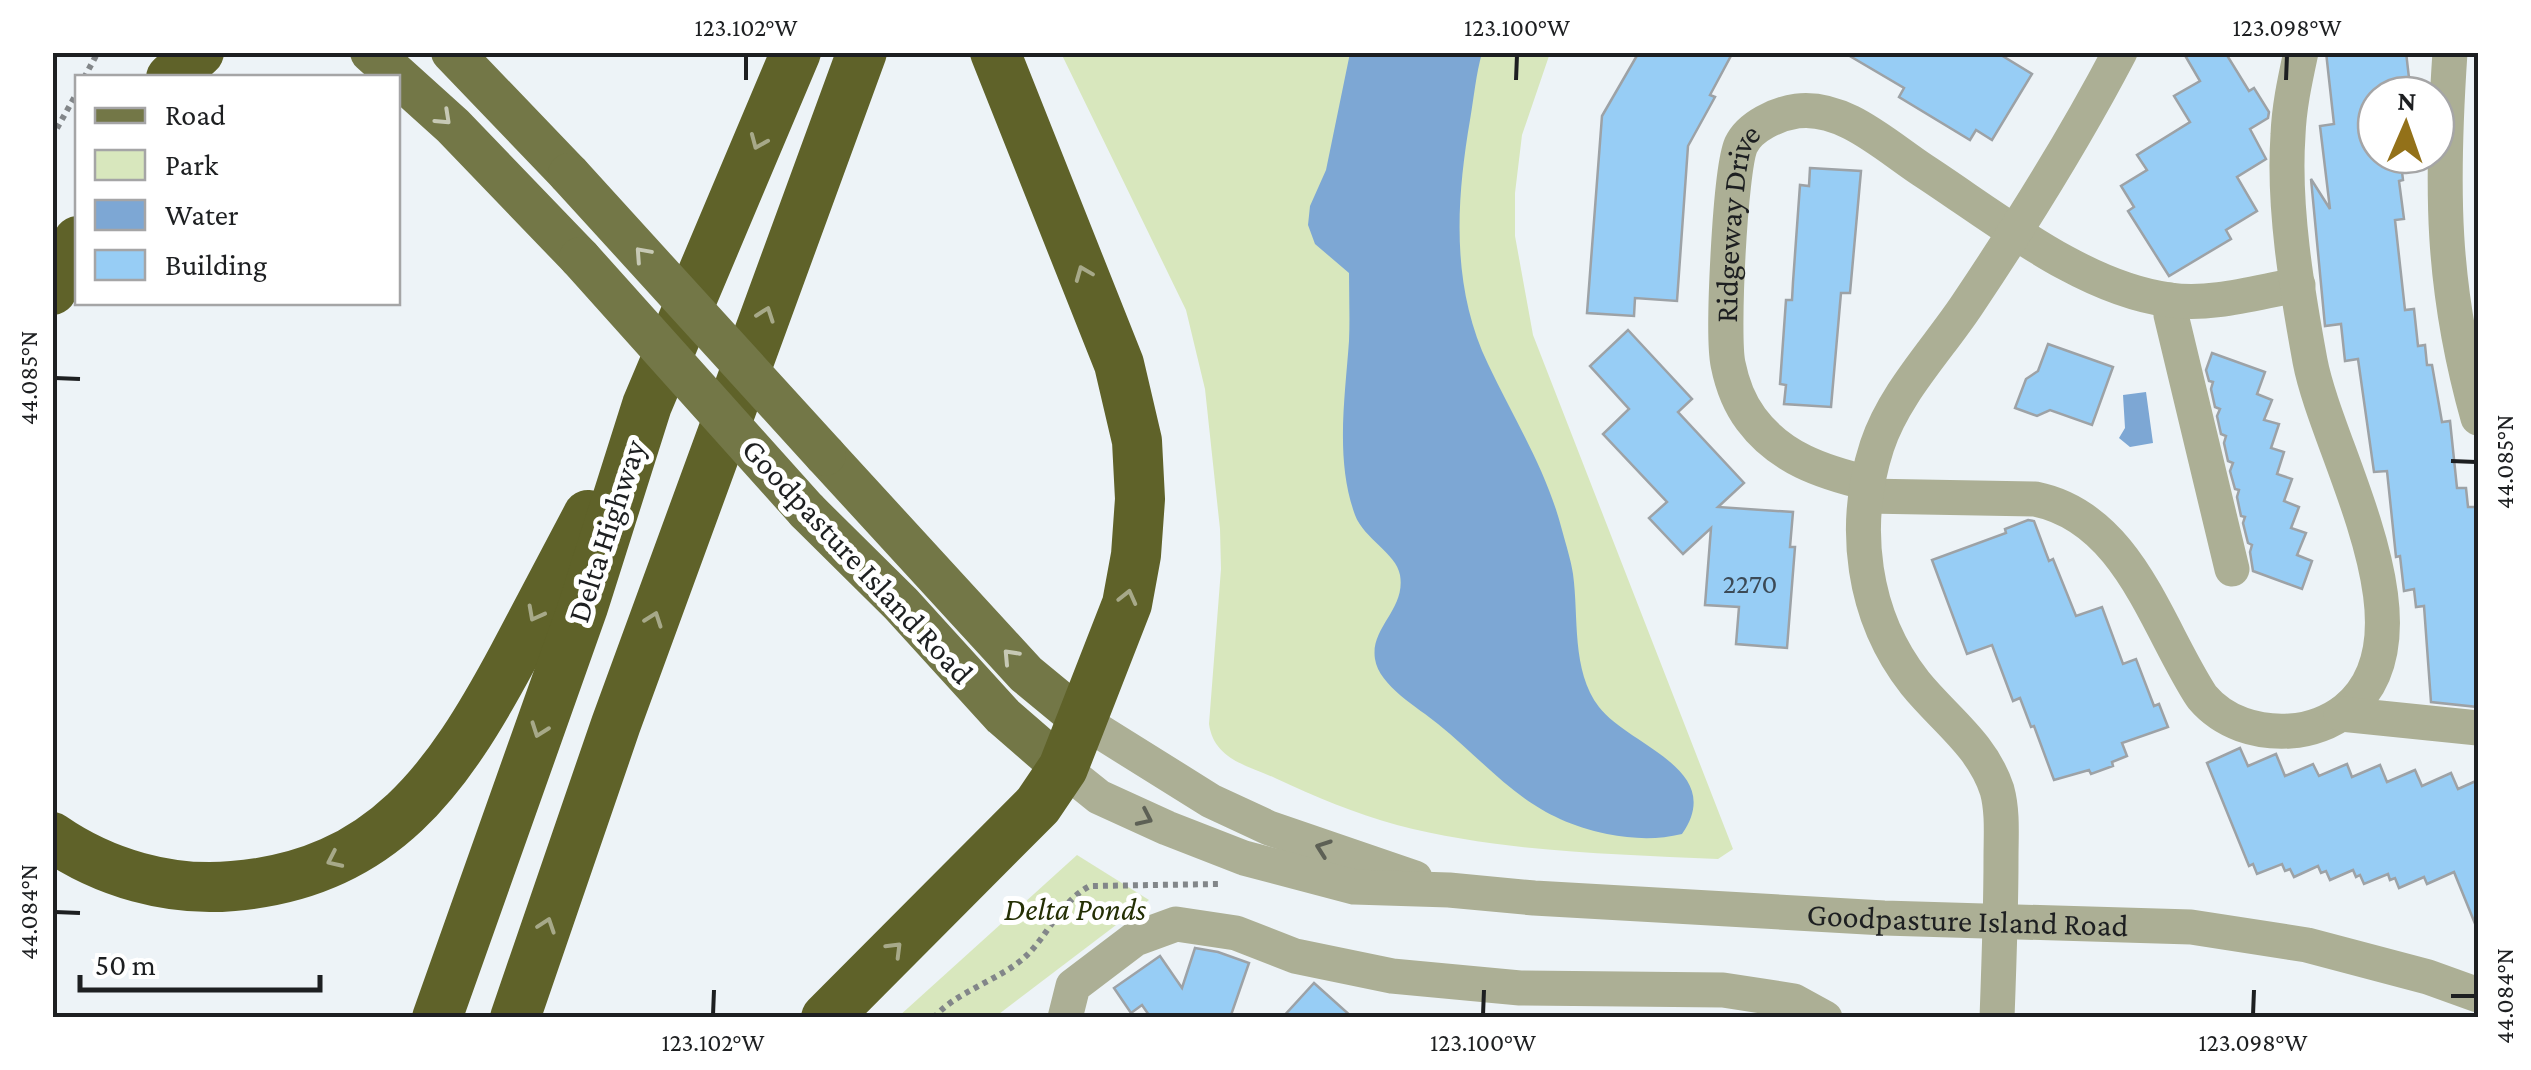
<svg xmlns="http://www.w3.org/2000/svg" width="2531" height="1070" font-family="'Crimson Pro',serif">
<style>
.green{fill:#d8e7bd}
.water{fill:#7da7d4}
.building{fill:#97cdf5;stroke:#9da2a6;stroke-width:2.5}
.lines{fill:none;stroke-linecap:round;stroke-linejoin:round}
.path{stroke:#828689;stroke-width:6;stroke-dasharray:5 5;stroke-linecap:butt}
.minor{stroke:#acaf95;stroke-width:35}
.major{stroke:#737747;stroke-width:42}
.highway{stroke:#5f6229;stroke-width:50}
.major-bridge{stroke:#737747;stroke-width:42}
.oneway{stroke:#c7c9b5}
.oneway2{stroke:#a7a989}
.oneway3{stroke:#5d6055}
.ticks{fill:none;stroke:#1d1f21;stroke-width:4}
.labels{text-anchor:middle;dominant-baseline:central;stroke-width:10;stroke-linejoin:round;paint-order:stroke}
.number-label{font-size:28px;fill:#3c4a56}
.street-label{font-size:32px;fill:#1d1f21;stroke:#fff}
.park-label{font-size:32px;font-style:italic;fill:#242f04;stroke:#fff}
.neatline{fill:none;stroke:#1d1f21;stroke-width:4}
.ticks-label{font-size:25px;text-anchor:middle;fill:#1d1f21}
</style>
<rect width="100%" height="100%" fill="#edf3f7"/>
<!-- green -->
<g class="green">
<path d="M1061,53H1550L1522,135L1515,193V236L1533,335L1733,849L1718,859C1611,854 1501,852 1397,825C1356,814 1314,796 1275,778C1246,765 1214,759 1209,724L1221,569L1220,529L1205,389L1186,310Z"/>
<path d="M1077,855L1149,900L995,1017H898Z"/>
</g>
<!-- water -->
<g class="water">
<path d="M1350,53H1482C1476,74 1474,97 1470,120C1456,202 1451,287 1488,364C1514,419 1547,471 1562,530C1566,545 1571,560 1573,574C1579,617 1571,670 1599,707C1629,746 1727,769 1682,834C1657,840 1633,839 1607,834C1526,817 1498,773 1438,724C1419,708 1379,686 1375,659C1370,627 1406,610 1400,575C1396,553 1364,539 1355,515C1335,460 1345,398 1349,341C1350,319 1349,296 1349,273L1315,244L1308,225L1310,206L1326,170Z"/>
<path d="M2146,392L2153,443L2130,447L2119,438L2125,428L2123,395Z"/>
</g>
<!-- building -->
<g class="building">
<path d="M1639,52H1733L1710,95L1715,97L1688,146L1677,301L1635,298L1634,316L1587,313L1602,116Z"/>
<path d="M1843,52H1996L2032,74L1992,140L1976,130L1970,140L1899,97L1904,88Z"/>
<path d="M2183,52H2225L2249,91L2254,88L2269,112L2268,118L2250,129L2266,159L2237,177L2257,211L2226,230L2231,239L2169,276L2128,211L2134,207L2121,186L2147,170L2137,155L2190,122L2174,96L2200,81Z"/>
<path d="M2326,52H2406L2411,95H2376V155H2400L2403,180L2399,181L2404,219L2395,220L2405,310L2414,309L2418,346L2425,345L2427,365H2432L2442,422L2450,421L2457,488H2466L2468,507H2478V707L2431,702L2424,606L2416,607L2414,589L2404,591L2400,556L2396,557L2387,471L2374,472L2358,359L2345,361L2341,324L2325,326L2311,179L2330,209L2320,126L2334,124Z"/>
<path d="M1810,168L1861,171L1850,293H1841L1831,407L1784,404L1786,385L1780,384L1786,300H1792L1793,282L1800,185L1809,186Z"/>
<path d="M1628,330L1692,399L1678,412L1744,483L1718,507L1793,512L1790,547H1795L1787,648L1736,644L1739,607L1705,605L1711,528L1683,554L1649,518L1667,502L1603,434L1629,409L1590,366Z"/>
<path d="M2048,344L2113,367L2092,425L2050,410L2037,416L2015,408L2026,379L2038,371Z"/>
<path d="M2212,353L2265,372L2257,394L2272,400L2264,420L2279,424L2271,448L2284,452L2277,474L2292,479L2284,501L2299,507L2291,528L2306,533L2297,555L2312,561L2302,589L2253,571L2250,552L2252,545L2248,543L2243,523L2245,517L2241,516L2237,497L2239,490L2235,489L2230,471L2233,463L2228,461L2224,443L2226,436L2221,434L2217,416L2220,409L2215,407L2211,389L2213,382L2209,381L2206,370Z"/>
<path d="M2028,520L2034,521L2049,561L2053,559L2076,616L2102,607L2123,664L2136,659L2154,706L2159,704L2168,727L2122,743L2127,756L2112,762L2113,766L2091,774L2089,770L2054,780L2034,726L2031,727L2020,698L2013,701L1992,645L1967,654L1932,560L2006,533L2005,529Z"/>
<path d="M2240,748L2248,766L2276,754L2285,776L2313,764L2319,776L2347,764L2352,777L2380,765L2387,782L2415,770L2422,786L2451,773L2458,789L2478,780V931L2454,872L2427,884L2424,877L2399,888L2395,878L2390,880L2388,874L2364,884L2360,875L2356,877L2353,870L2330,880L2326,871L2321,873L2318,866L2294,877L2290,869L2285,871L2282,864L2257,874L2253,864L2249,866L2207,763Z"/>
<path d="M1195,948L1218,952L1249,963L1230,1018H1151L1142,1005L1131,1013L1114,988L1160,956L1182,988Z"/>
<path d="M1314,983L1353,1018H1282Z"/>
</g>
<g class="lines">
<!-- path -->
<g class="path">
<path d="M84,78L98,52"/>
<path d="M52,137L78,91"/>
<path d="M934,1018C953,993 1002,979 1026,956C1049,934 1061,901 1090,886L1218,884"/>
</g>
<!-- minor -->
<g class="minor">
<path d="M2450,52C2441,187 2441,287 2478,418"/>
<path d="M2170,300L2171,315L2232,569"/>
<path id="s1" d="M1868,483C1822,472 1780,458 1751,419C1739,403 1732,384 1728,364C1722,335 1730,170 1741,145C1750,126 1777,114 1797,111C1844,105 1887,147 1924,171C1996,218 2083,289 2170,300C2212,306 2257,292 2298,285"/>
<path d="M1866,496L2035,499C2129,518 2156,627 2202,697C2224,723 2257,733 2290,731C2310,730 2331,722 2346,710C2439,635 2327,452 2310,361C2297,290 2283,207 2288,135C2289,107 2295,80 2301,52"/>
<path d="M2341,714L2478,728"/>
<path d="M1083,721L1211,801L1269,828L1415,878"/>
<path id="s2" d="M1063,768L1099,797L1167,828L1244,858L1354,887L1449,890L1534,898L1884,918L2191,927L2307,945L2428,977L2478,995"/>
<path d="M1065,1018L1073,986L1135,939L1176,924L1236,933L1295,956L1392,976L1520,988L1723,990L1794,1001L1825,1018"/>
<path d="M1997,1018C1999,964 2001,911 2001,858C2001,836 2003,812 1997,790C1982,744 1944,719 1915,683C1862,616 1851,526 1877,446C1894,394 1937,350 1967,305C2022,223 2074,140 2120,52"/>
</g>
<!-- major -->
<g class="major">
<path d="M371,52L453,126L580,258"/>
<path d="M452,52L569,174"/>
<path d="M825,455L1026,674L1083,721"/>
<path d="M807,511L901,604L1003,716L1063,768"/>
</g>
<!-- highway -->
<g class="highway">
<path d="M171,78L199,52"/>
<path d="M52,290L78,241"/>
<path d="M52,837C104,873 170,892 233,886C383,874 448,778 513,657C538,609 563,562 588,515"/>
<path d="M437,1018L583,607L647,405L796,52"/>
<path d="M515,1018L616,724L862,52"/>
<path d="M826,1018L1038,805L1063,768L1127,604L1136,555L1140,499L1137,441L1119,364L995,52"/>
</g>
<!-- major-bridge -->
<g class="major-bridge">
<path d="M569,174L825,455"/>
<path d="M580,258L807,511"/>
</g>
</g>
<!-- one-way arrows -->
<defs><path id="oneway-chevron" d="M-2-3.5L2.5 0L-2 3.5" fill="none" stroke-width="1.6" stroke-linecap="round" stroke-linejoin="round" transform="scale(2.5)"/></defs>
<g class="oneway">
<use href="#oneway-chevron" transform="translate(444 118) rotate(43)"/>
<use href="#oneway-chevron" transform="translate(642 254) rotate(-132)"/>
<use href="#oneway-chevron" transform="translate(1010 656) rotate(-133)"/>
</g>
<g class="oneway2">
<use href="#oneway-chevron" transform="translate(758 142) rotate(113)"/>
<use href="#oneway-chevron" transform="translate(1083 273) rotate(-112)"/>
<use href="#oneway-chevron" transform="translate(766 314) rotate(-70)"/>
<use href="#oneway-chevron" transform="translate(1128 597) rotate(-76)"/>
<use href="#oneway-chevron" transform="translate(535 614) rotate(118)"/>
<use href="#oneway-chevron" transform="translate(654 619) rotate(-70)"/>
<use href="#oneway-chevron" transform="translate(539 730) rotate(110)"/>
<use href="#oneway-chevron" transform="translate(334 860) rotate(155)"/>
<use href="#oneway-chevron" transform="translate(547 925) rotate(-71)"/>
<use href="#oneway-chevron" transform="translate(895 949) rotate(-45)"/>
</g>
<g class="oneway3">
<use href="#oneway-chevron" transform="translate(1145 818) rotate(25)"/>
<use href="#oneway-chevron" transform="translate(1323 848) rotate(-160)"/>
</g>
<!-- ticks -->
<path class="ticks" d="M746,80V55M1516,80L1517,55M2286,80L2287,55M55,378L80,379M2451,461L2476,462M55,912L80,913M2451,996H2476M713,1015L714,990M1483,1015L1484,990M2253,1015L2254,990"/>
<g class="labels">
<!-- number labels -->
<g class="number-label">
<text x="1750" y="583">2270</text>
</g>
<!-- street labels -->
<g class="street-label">
<text stroke="none"><textPath href="#s1" startOffset="338">Ridgeway Drive</textPath></text>
<text transform="translate(606 531) rotate(-72)">Delta Highway</text>
<text transform="translate(858 561) rotate(47)">Goodpasture Island Road</text>
<text stroke="none"><textPath href="#s2" startOffset="932">Goodpasture Island Road</textPath></text>
</g>
<!-- park labels -->
<g class="park-label">
<text x="1075" y="909">Delta Ponds</text>
</g>
</g>
<!-- border -->
<rect width="2531" height="1070" fill="none" stroke="#ffffff" stroke-width="110"/>
<!-- legend -->
<rect x="75" y="75" width="325" height="230" fill="#ffffff" stroke="#a5a5a6" stroke-width="2.5"/>
<rect x="95" y="108" width="50" height="15" fill="#737747" stroke="#a5a5a6" stroke-width="2.5"/>
<text x="165" y="125" font-size="30" fill="#1d1f21">Road</text>
<rect x="95" y="150" width="50" height="30" fill="#d8e7bd" stroke="#a5a5a6" stroke-width="2.5"/>
<text x="165" y="175" font-size="30" fill="#1d1f21">Park</text>
<rect x="95" y="200" width="50" height="30" fill="#7da7d4" stroke="#a5a5a6" stroke-width="2.5"/>
<text x="165" y="225" font-size="30" fill="#1d1f21">Water</text>
<rect x="95" y="250" width="50" height="30" fill="#97cdf5" stroke="#a5a5a6" stroke-width="2.5"/>
<text x="165" y="275" font-size="30" fill="#1d1f21">Building</text>
<!-- north arrow -->
<g transform="translate(2406 125) rotate(2)"><circle r="48" fill="#ffffff" stroke="#a5a5a6" stroke-width="2.5"/>
<path d="M0-8L18 38L0 25L-18 38Z" fill="#937119"/>
<text y="-15" font-size="28" font-weight="bold" text-anchor="middle" fill="#1d1f21">N</text>
</g>
<!-- scale -->
<path d="M80 975v15h240v-15" fill="none" stroke="#1d1f21" stroke-width="5"/>
<text x="95" y="975" font-size="30" fill="#1d1f21" stroke="#ffffff" stroke-width="8" paint-order="stroke">50 m</text>
<rect x="55" y="55" width="2421" height="960" class="neatline"/>
<g class="ticks-label">
<text x="746" y="36">123.102°W</text>
<text x="1517" y="36">123.100°W</text>
<text x="2287" y="36">123.098°W</text>
<text transform="translate(28 378) rotate(-90)" y="9">44.085°N</text>
<text transform="translate(2504 462) rotate(-90)" y="9">44.085°N</text>
<text transform="translate(28 912) rotate(-90)" y="9">44.084°N</text>
<text transform="translate(2504 996) rotate(-90)" y="9">44.084°N</text>
<text x="713" y="1051">123.102°W</text>
<text x="1483" y="1051">123.100°W</text>
<text x="2253" y="1051">123.098°W</text>
</g>
</svg>
